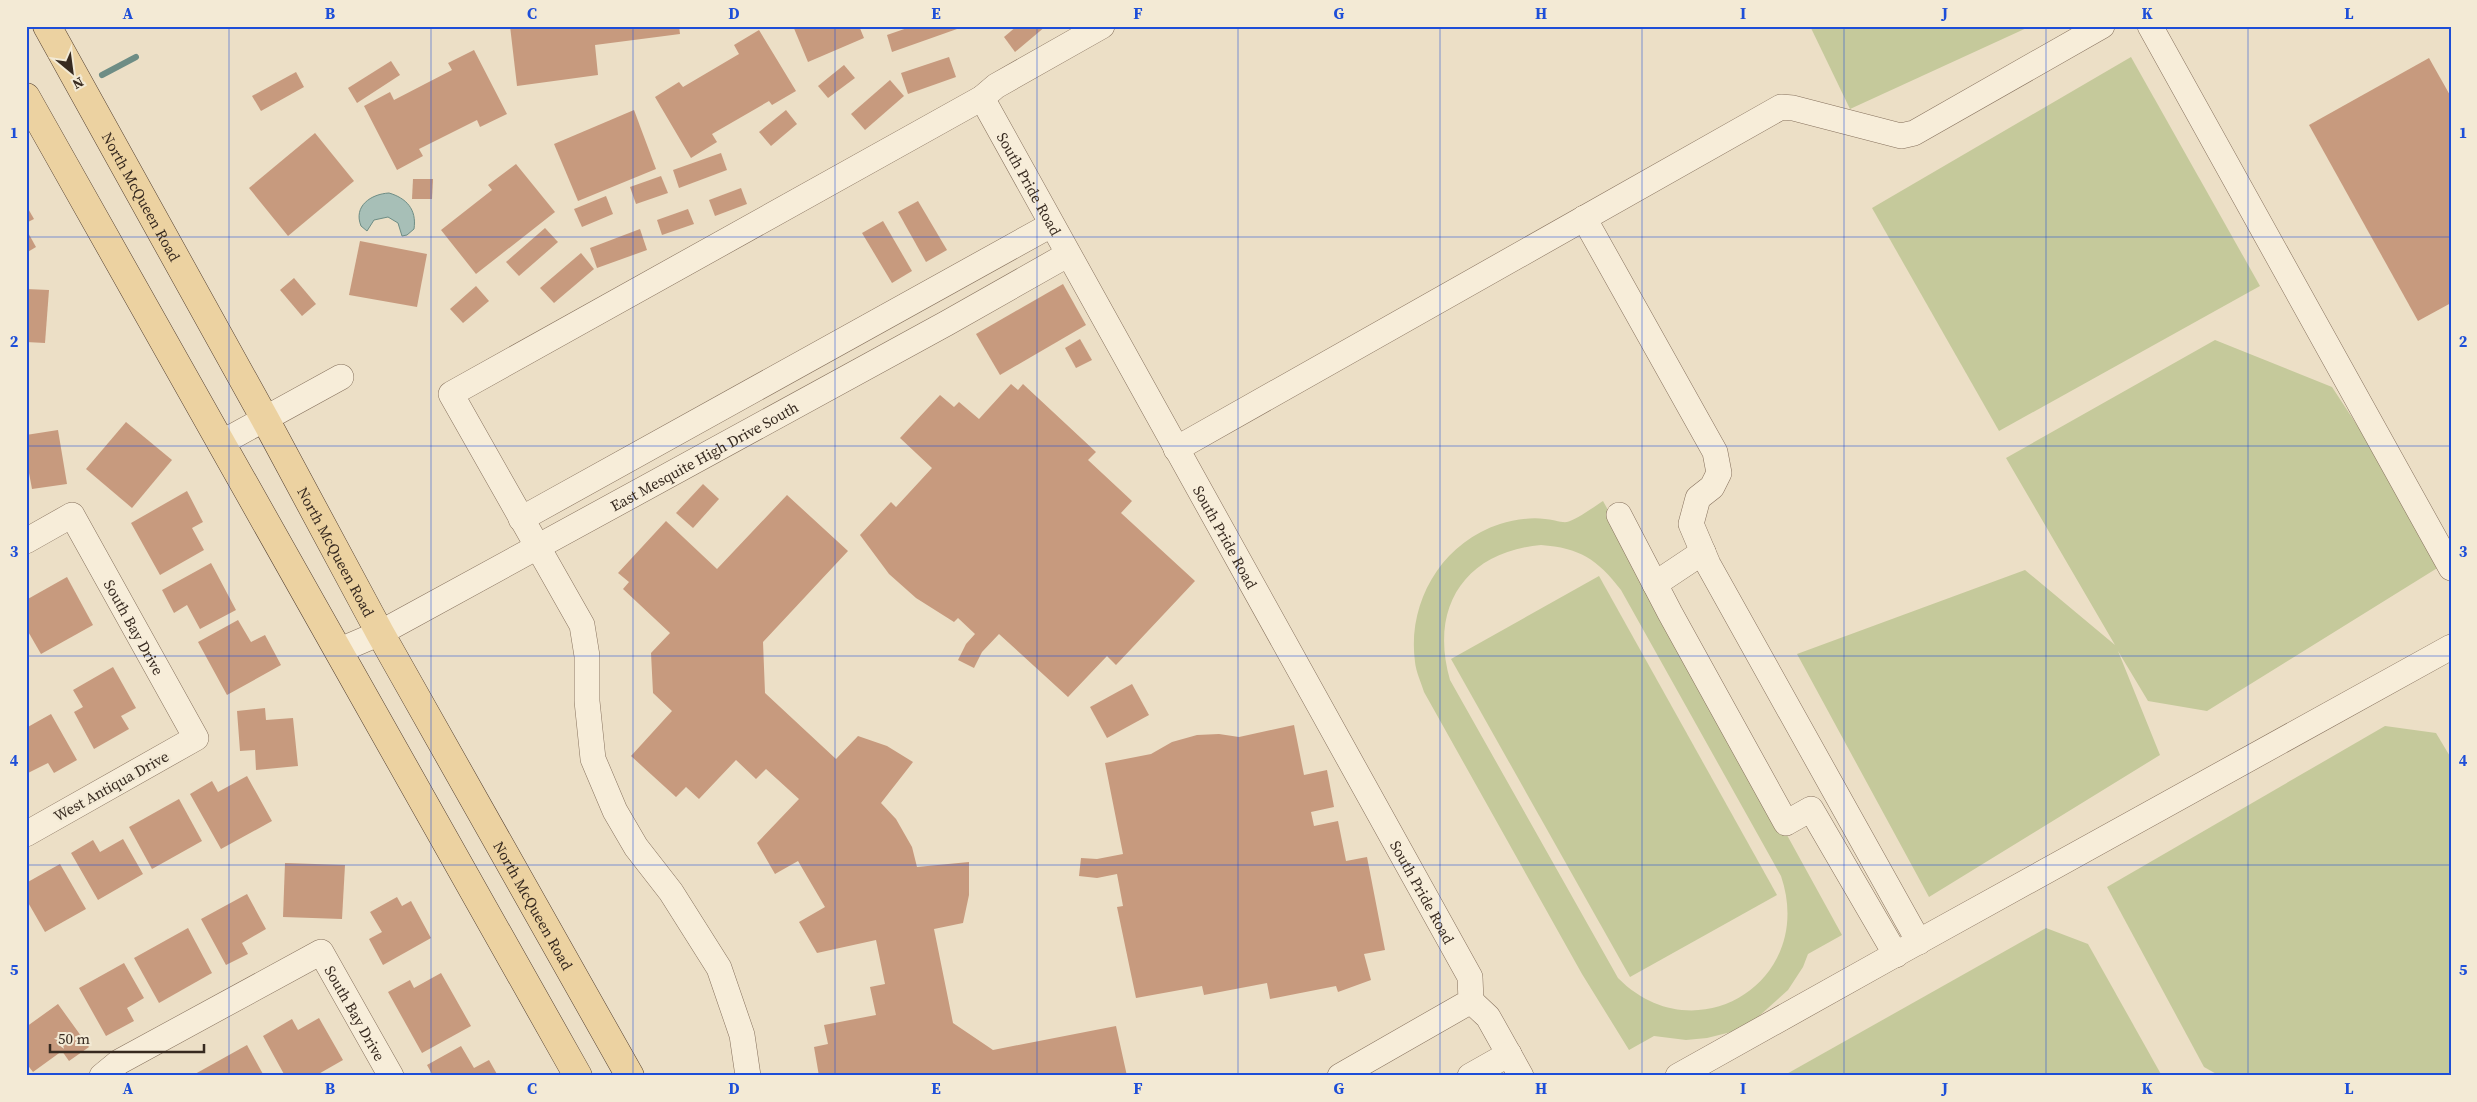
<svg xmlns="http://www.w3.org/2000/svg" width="2477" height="1102" font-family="'Source Serif 4',serif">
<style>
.green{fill:#c5c99b;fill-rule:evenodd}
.water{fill:#a7bfb7;stroke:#6e8d85}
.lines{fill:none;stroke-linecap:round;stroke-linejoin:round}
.stream{stroke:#6e8d85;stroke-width:6}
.building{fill:#c79a7e}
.minor-casing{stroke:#86715d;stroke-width:26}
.major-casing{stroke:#544031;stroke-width:29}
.minor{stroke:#f7edd9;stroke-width:25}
.major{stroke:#ecd2a1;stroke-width:28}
.grid{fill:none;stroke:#1d4ed8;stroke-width:1;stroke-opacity:0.55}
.labels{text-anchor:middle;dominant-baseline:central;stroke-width:5;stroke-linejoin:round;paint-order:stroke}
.street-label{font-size:15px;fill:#372a20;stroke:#f3ead5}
.neatline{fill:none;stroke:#1d4ed8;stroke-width:2}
.grid-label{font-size:16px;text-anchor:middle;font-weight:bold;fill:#1d4ed8}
</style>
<rect width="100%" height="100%" fill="#ecdfc6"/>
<!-- green -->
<g class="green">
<path d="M1810,26H2031L1850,109Z"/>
<path d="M2131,57L2260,286L1999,431L1872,208Z"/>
<path d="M2215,340L2332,387L2447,562L2207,711L2148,701L2118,651L2160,755L1929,897L1797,654L2025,570L2115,645L2006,458Z"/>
<path d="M1603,501L1842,935L1808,954L1803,967L1788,990L1758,1017L1735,1031L1707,1038L1686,1040L1654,1036L1629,1050L1582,974L1424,692C1421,682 1416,672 1415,662C1407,603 1441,543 1500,524C1513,520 1530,517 1545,519C1551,519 1562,523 1567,522C1576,520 1595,506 1603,501ZM1541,545C1580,548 1597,559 1621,590L1781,876C1817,982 1695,1056 1618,978L1450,680C1429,607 1465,552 1541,545Z"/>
<path d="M1599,576L1777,895L1630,977L1451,659Z"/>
<path d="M2385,726L2436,733L2451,758V1076H2220L2204,1067L2107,887Z"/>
<path d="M2046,928L2088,944L2162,1076H1783Z"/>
</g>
<!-- water -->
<path class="water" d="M389,193C406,198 417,209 414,229L407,235L402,236L398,223L388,217L374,220L367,231L361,226C353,206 371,194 389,193Z"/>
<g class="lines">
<!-- stream -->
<path class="stream" d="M102,75L136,57"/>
</g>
<!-- building -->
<g class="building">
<path d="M510,26H679L680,34L595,45L598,75L517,86Z"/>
<path d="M793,26H859L864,38L808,62Z"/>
<path d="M913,26H956L957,29L892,52L887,35Z"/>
<path d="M1017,26H1046L1015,52L1004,37Z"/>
<path d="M759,30L796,91L772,105L769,101L712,134L717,142L691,158L655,97L679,82L683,87L739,54L734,45Z"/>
<path d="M474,50L507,114L480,127L477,120L419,149L423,156L397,170L364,106L390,92L394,100L452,70L448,63Z"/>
<path d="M949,57L956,77L908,94L901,73Z"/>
<path d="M2429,58L2451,97V303L2418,321L2309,125Z"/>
<path d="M391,61L400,75L357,103L348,88Z"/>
<path d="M844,65L855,78L828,98L818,86Z"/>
<path d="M296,72L304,87L261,111L252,96Z"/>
<path d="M890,80L904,96L865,130L851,114Z"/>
<path d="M634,110L656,169L578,201L554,144Z"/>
<path d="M786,110L797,124L771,146L759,132Z"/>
<path d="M315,133L354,181L288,236L249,188Z"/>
<path d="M721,153L727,170L679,188L673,170Z"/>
<path d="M516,164L555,212L476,274L441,230L492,190L488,185Z"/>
<path d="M661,176L668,193L636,204L630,187Z"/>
<path d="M413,179H433L432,199H412Z"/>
<path d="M741,188L747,204L715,216L709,200Z"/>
<path d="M606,196L613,214L582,227L574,209Z"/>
<path d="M918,201L947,250L926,262L898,212Z"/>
<path d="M26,205L34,219L26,223Z"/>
<path d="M688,209L694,224L662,235L657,220Z"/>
<path d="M883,221L912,271L892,283L862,233Z"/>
<path d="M545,228L558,242L519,276L506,262Z"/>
<path d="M26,229L36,247L26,253Z"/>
<path d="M640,229L647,250L597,268L590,248Z"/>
<path d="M360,241L427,254L417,307L349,295Z"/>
<path d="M581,253L594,269L554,303L540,288Z"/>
<path d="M294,278L316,304L302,316L280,290Z"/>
<path d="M1063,284L1086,325L1000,375L976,334Z"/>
<path d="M476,286L489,301L463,323L450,309Z"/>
<path d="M26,289L49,290L45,343L26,342Z"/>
<path d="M1080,339L1092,360L1076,368L1065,348Z"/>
<path d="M1011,384L1018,390L1023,384L1096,452L1088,460L1132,501L1121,513L1195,581L1116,665L1107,656L1068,697L999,634L982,652L974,668L958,660L966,644L975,634L958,618L954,622L916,598L889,574L860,535L891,502L896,507L932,468L900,438L940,395L954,407L959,402L979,419Z"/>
<path d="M126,422L172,460L132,508L86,469Z"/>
<path d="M58,430L67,484L32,489L29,473H26V435Z"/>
<path d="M703,484L719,499L693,528L676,513Z"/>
<path d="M187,491L203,522L192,528L204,550L160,575L131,523Z"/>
<path d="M787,495L848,551L763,642L765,693L836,759L858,736L887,746L913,762L881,803L896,819L912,847L917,867L969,862V895L963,923L934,929L953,1023L993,1050L1116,1026L1127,1076H819L814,1047L828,1044L824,1025L876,1015L870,987L885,984L876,940L817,953L799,922L825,907L798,861L775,874L757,843L799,799L766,769L756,779L736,760L699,799L686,787L676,797L631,756L672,711L653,693L651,653L670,633L623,589L629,582L618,573L666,521L717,569Z"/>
<path d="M211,563L236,610L200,629L187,605L174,613L162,590Z"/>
<path d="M67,577L93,625L41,654L26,628V600Z"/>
<path d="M238,620L251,642L265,635L281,665L227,695L198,642Z"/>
<path d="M113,667L136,708L121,716L129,729L94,749L74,712L83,707L73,690Z"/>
<path d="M1132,684L1149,715L1107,738L1090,707Z"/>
<path d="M265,708L266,720L293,718L298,766L256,770L255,750L240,751L237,711Z"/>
<path d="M51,714L77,760L54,773L48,763L26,774V728Z"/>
<path d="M1294,725L1304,775L1327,770L1334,807L1311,812L1314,826L1338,821L1346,861L1367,857L1385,950L1364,954L1371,980L1338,992L1336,986L1270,999L1267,983L1204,995L1202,986L1136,998L1117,907L1123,906L1117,874L1097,878L1079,876L1081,858L1097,859L1123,854L1105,763L1151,754L1172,742L1197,735L1219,734L1239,737Z"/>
<path d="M247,776L272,821L221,849L190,794L212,781L218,792Z"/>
<path d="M179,799L202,841L152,869L129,827Z"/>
<path d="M123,839L143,874L98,900L71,853L93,840L100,852Z"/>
<path d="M285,863L345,865L342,919L283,917Z"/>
<path d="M60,864L86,909L45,932L26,899V883Z"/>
<path d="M247,894L266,929L242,943L248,954L226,965L201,919Z"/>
<path d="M397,897L402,906L411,901L431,938L383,965L369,939L382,932L370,912Z"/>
<path d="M188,928L212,973L159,1003L134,958Z"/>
<path d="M124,963L144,998L127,1008L134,1021L106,1036L79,988Z"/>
<path d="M441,973L471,1026L422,1053L388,992L410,980L414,988Z"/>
<path d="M58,1004L89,1047L69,1061L62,1051L33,1072L26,1063V1027Z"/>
<path d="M319,1018L343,1060L315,1076H285L263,1036L292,1019L298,1030Z"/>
<path d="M247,1045L264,1076H195V1074Z"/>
<path d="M461,1046L474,1068L489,1060L498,1076H433L427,1065Z"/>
</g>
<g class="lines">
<defs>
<g id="minor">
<path d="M2150,26L2451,568"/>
<path id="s1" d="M982,98L1470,977L1471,1001L1340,1076"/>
<path d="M1584,218L1715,452L1719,473L1712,487L1698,498L1691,524L1708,564L1919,942"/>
<path d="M221,443L341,377"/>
<path d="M1176,449L1781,107L1793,108L1901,136L1914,133L2102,26"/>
<path d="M1619,515L1670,613L1786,823L1811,809L1896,955"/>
<path d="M521,519L1051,225"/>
<path id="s2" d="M26,541L72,515L196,738L26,834"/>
<path d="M1655,584L1703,552"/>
<path id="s3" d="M338,651L380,633L413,615L947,323L1067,255"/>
<path d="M1471,1001L1488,1017L1521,1076"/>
<path id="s4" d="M102,1076L119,1062L321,952L391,1076"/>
<path d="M748,1076L742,1035L719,968L671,892L636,847L615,811L593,759L587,701V656L582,625L451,394L982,98L996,86L1102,26"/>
<path d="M1470,1076L1509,1054"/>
<path d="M1678,1076C1935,932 2192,789 2451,647"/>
</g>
<g id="major">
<path id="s5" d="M47,26L265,419L380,633L630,1076"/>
<path d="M26,97L578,1076"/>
</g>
</defs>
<!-- minor casing -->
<use href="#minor" class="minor-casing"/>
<!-- major casing -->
<use href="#major" class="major-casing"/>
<!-- minor -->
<use href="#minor" class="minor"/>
<!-- major -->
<use href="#major" class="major"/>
</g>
<!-- grid -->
<path class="grid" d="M229,26V1076M431,26V1076M633,26V1076M835,26V1076M1037,26V1076M1238,26V1076M1440,26V1076M1642,26V1076M1844,26V1076M2046,26V1076M2248,26V1076M26,237H2451M26,446H2451M26,656H2451M26,865H2451"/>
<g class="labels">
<!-- street labels -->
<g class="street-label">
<text stroke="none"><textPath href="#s1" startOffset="98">South Pride Road</textPath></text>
<text stroke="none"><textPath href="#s5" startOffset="195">North McQueen Road</textPath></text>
<text stroke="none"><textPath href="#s3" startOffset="415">East Mesquite High Drive South</textPath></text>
<text stroke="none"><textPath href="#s1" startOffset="502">South Pride Road</textPath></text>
<text stroke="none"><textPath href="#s5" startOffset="600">North McQueen Road</textPath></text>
<text stroke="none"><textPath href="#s2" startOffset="181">South Bay Drive</textPath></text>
<text transform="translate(111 786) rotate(-29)">West Antiqua Drive</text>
<text stroke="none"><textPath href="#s1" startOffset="908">South Pride Road</textPath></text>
<text stroke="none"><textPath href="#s5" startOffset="1005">North McQueen Road</textPath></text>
<text stroke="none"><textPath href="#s4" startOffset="322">South Bay Drive</textPath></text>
</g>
</g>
<!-- border -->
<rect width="2477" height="1102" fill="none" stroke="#f3ead5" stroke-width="55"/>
<!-- north arrow -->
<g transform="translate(72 72) rotate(151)" stroke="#f3ead5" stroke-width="4" paint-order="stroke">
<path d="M0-4L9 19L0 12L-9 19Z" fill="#372a20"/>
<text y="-8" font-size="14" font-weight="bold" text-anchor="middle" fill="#372a20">N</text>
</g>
<!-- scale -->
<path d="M50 1044v8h154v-8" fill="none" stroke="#372a20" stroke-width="2.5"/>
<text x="58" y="1044" font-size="15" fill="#372a20" stroke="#f3ead5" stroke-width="4" paint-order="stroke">50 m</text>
<rect x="28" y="28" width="2422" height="1046" class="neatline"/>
<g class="grid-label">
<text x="128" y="19">A</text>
<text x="330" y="19">B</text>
<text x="532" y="19">C</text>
<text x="734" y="19">D</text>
<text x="936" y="19">E</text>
<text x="1138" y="19">F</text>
<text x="1339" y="19">G</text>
<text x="1541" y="19">H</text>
<text x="1743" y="19">I</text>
<text x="1945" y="19">J</text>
<text x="2147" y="19">K</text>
<text x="2349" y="19">L</text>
<text x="14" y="138">1</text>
<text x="2463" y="138">1</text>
<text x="14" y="347">2</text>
<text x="2463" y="347">2</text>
<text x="14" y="557">3</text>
<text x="2463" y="557">3</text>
<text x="14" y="766">4</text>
<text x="2463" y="766">4</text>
<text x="14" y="975">5</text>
<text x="2463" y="975">5</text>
<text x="128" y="1094">A</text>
<text x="330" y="1094">B</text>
<text x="532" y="1094">C</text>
<text x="734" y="1094">D</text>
<text x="936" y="1094">E</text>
<text x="1138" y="1094">F</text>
<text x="1339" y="1094">G</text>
<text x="1541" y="1094">H</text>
<text x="1743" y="1094">I</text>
<text x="1945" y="1094">J</text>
<text x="2147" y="1094">K</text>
<text x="2349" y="1094">L</text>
</g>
</svg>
